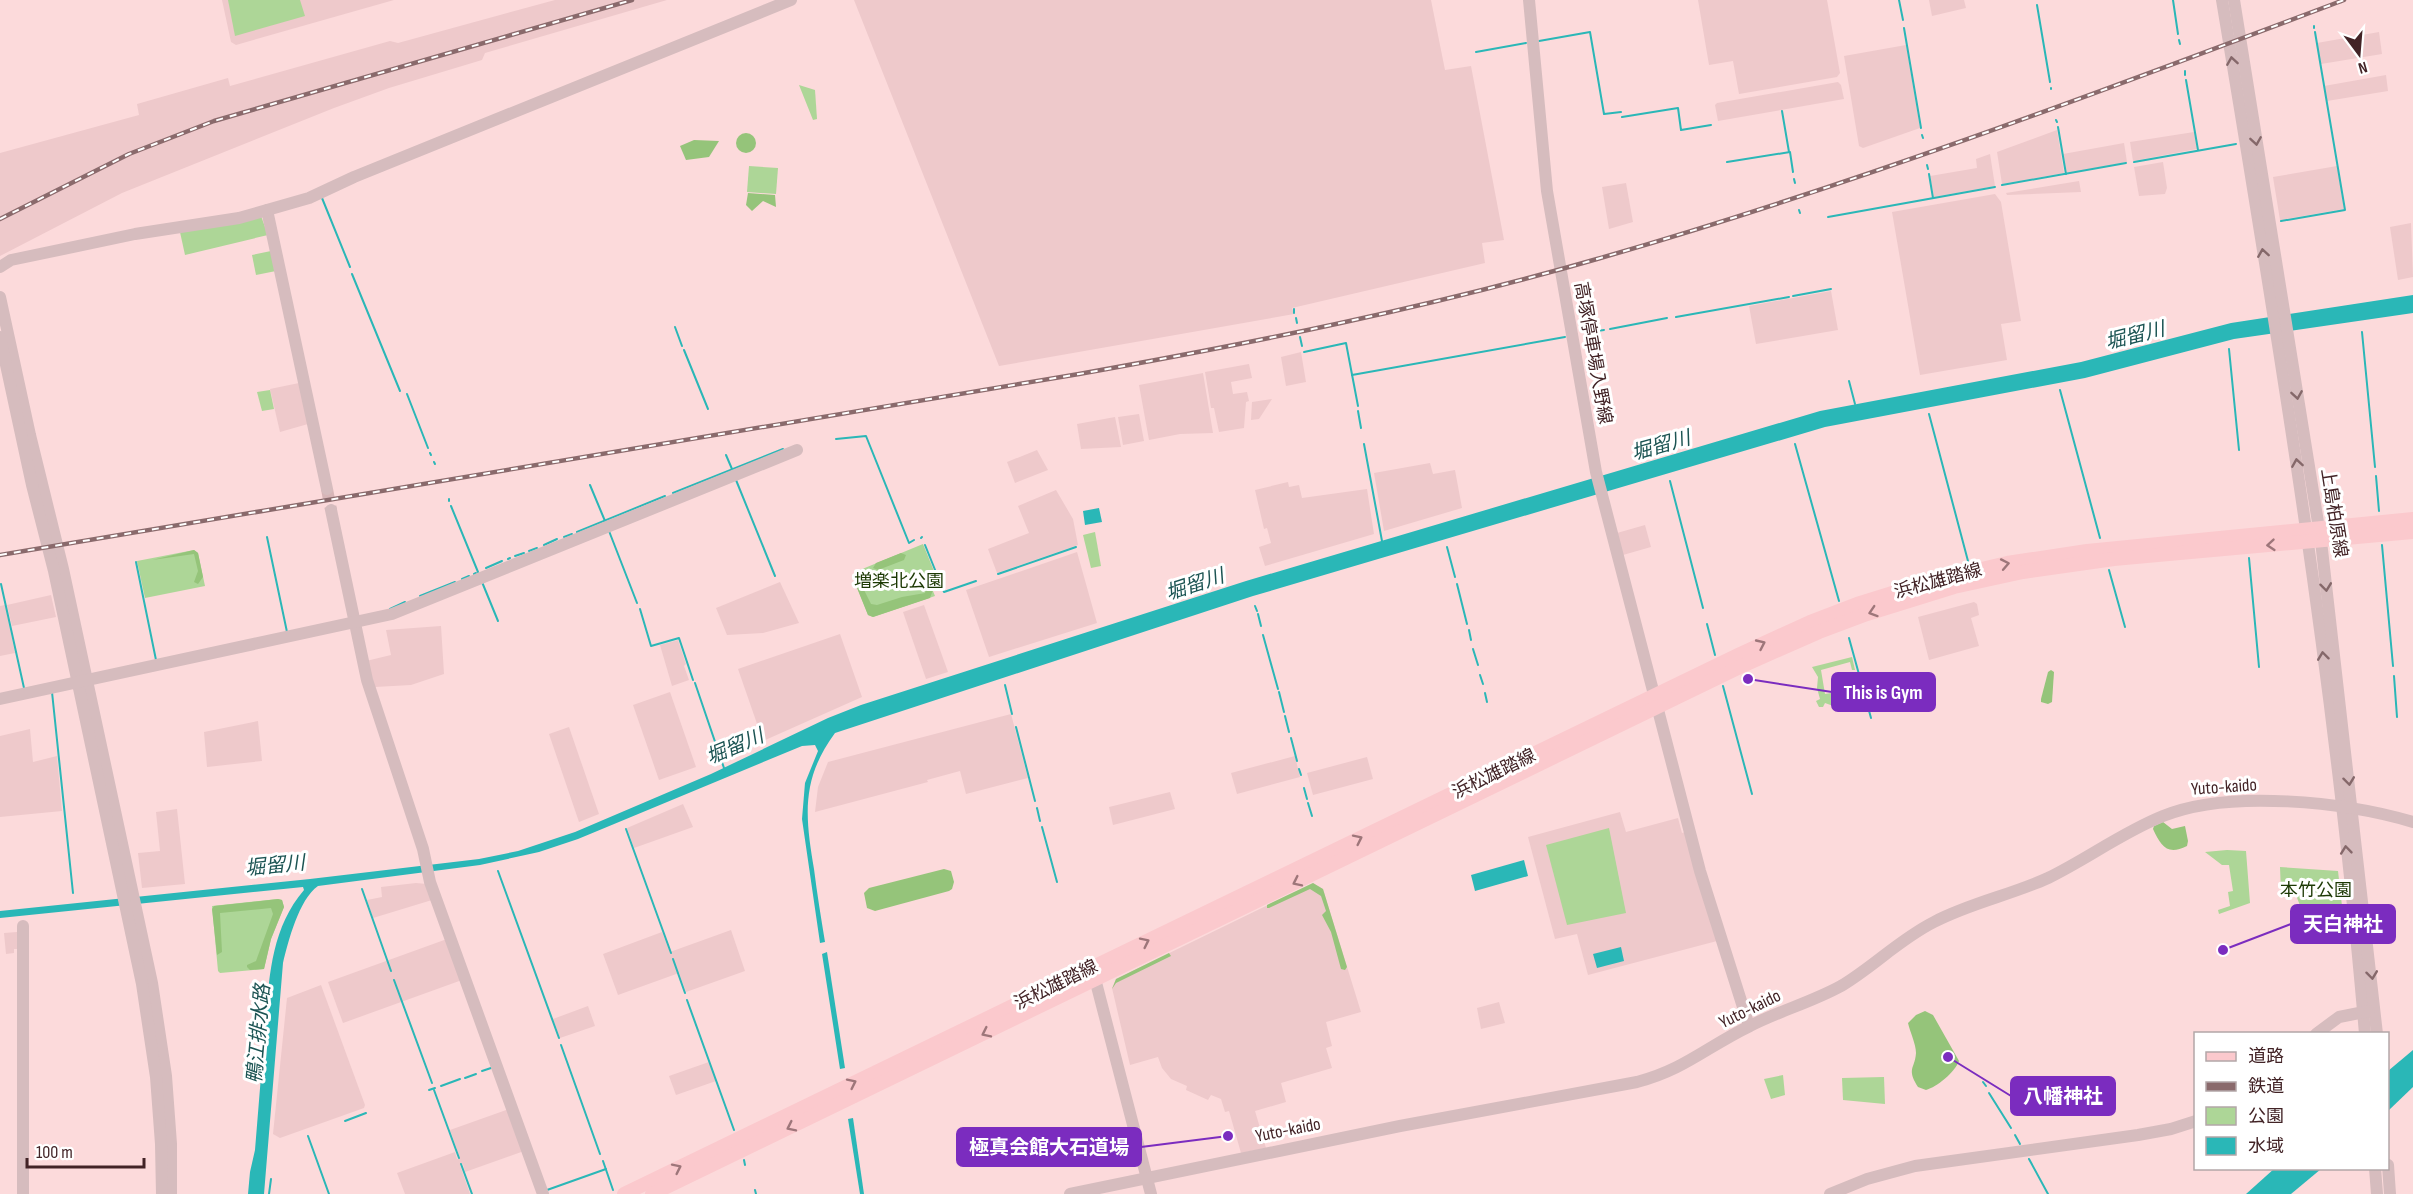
<svg xmlns="http://www.w3.org/2000/svg" width="2413" height="1194" font-family="'Sofia Sans Condensed','Noto Sans JP',sans-serif">
<style>
.built{fill:#eec9cb}
.green{fill:#add697}
.forest{fill:#95c47a}
.water{fill:#2ab7b7}
.lines{fill:none;stroke-linecap:round;stroke-linejoin:round}
.stream{stroke:#2ab7b7;stroke-width:2}
.secondary-tunnel{stroke:#d7b5b7;stroke-width:12;stroke-dasharray:12 6;stroke-linecap:butt}
.secondary{stroke:#d6bcbe;stroke-width:12}
.primary{stroke:#fbc9cd;stroke-width:14}
.rail-casing{stroke:#8a6a6c;stroke-width:4.5}
.rail{stroke:#fff;stroke-width:2;stroke-dasharray:7;stroke-linecap:butt}
.oneway{stroke:#85686a}
.oneway2{stroke:#9e767a}
.labels{text-anchor:middle;dominant-baseline:central;stroke-width:6;stroke-linejoin:round;paint-order:stroke}
.street-label{font-size:18px;fill:#422326;stroke:#fff}
.park-label{font-size:18px;fill:#1c3904;stroke:#fff}
.water-label{font-size:20px;font-style:italic;fill:#1c5453;stroke:#fff}
.leader{fill:none;stroke:#7b2cbf;stroke-width:2}
.callout-dot{fill:#7b2cbf;stroke:#fff;stroke-width:2}
.callout{fill:#7b2cbf;stroke:#7b2cbf;stroke-width:2}
.callout-label{font-size:20px;text-anchor:middle;font-weight:bold;fill:#fff}
</style>
<rect width="100%" height="100%" fill="#fcdadb"/>
<!-- built -->
<g class="built">
<path d="M222,0H394L236,45L231,42Z"/>
<path d="M555,0H667L485,53L482,60L389,88L334,108L122,193L0,256V153L139,115L137,104L228,78L230,86L390,41L398,43Z"/>
<path d="M854,0H1431L1445,70L1471,66L1504,240L1482,243L1485,263L1292,308L1294,314L999,366Z"/>
<path d="M1698,0H1827L1840,73L1837,77L1739,94L1733,61L1709,65Z"/>
<path d="M1929,0H1964L1966,8L1932,16Z"/>
<path d="M2379,32L2382,54L2321,64L2317,43Z"/>
<path d="M1906,45L1920,128L1863,148L1859,146L1844,56Z"/>
<path d="M2386,75L2388,91L2327,101L2324,86Z"/>
<path d="M1838,82L1841,85L1844,99L1718,121L1715,105L1717,103Z"/>
<path d="M2057,130L2064,173L2002,184L1997,152Z"/>
<path d="M2194,132L2197,149L2133,161L2130,142Z"/>
<path d="M2124,143L2127,162L2067,173L2063,154Z"/>
<path d="M1990,154L1995,186L1934,197L1930,176L1977,168L1976,159Z"/>
<path d="M2163,162L2167,188L2165,194L2139,196L2134,167Z"/>
<path d="M2337,166L2344,209L2280,220L2273,177Z"/>
<path d="M2079,181L2081,192L2007,195L2006,193Z"/>
<path d="M1626,183L1633,222L1609,229L1602,187Z"/>
<path d="M1995,194L2001,202L2021,321L2001,324L2007,360L1920,375L1892,212Z"/>
<path d="M2411,223L2413,277L2398,280L2390,227Z"/>
<path d="M1831,291L1838,330L1756,344L1749,306Z"/>
<path d="M1301,352L1306,382L1286,386L1281,357Z"/>
<path d="M1249,364L1252,378L1231,382L1233,394L1247,392L1249,401L1246,402L1244,428L1219,432L1214,408H1211L1205,372Z"/>
<path d="M1203,373L1213,433L1180,434L1149,440L1139,385Z"/>
<path d="M299,383L308,424L280,432L270,389Z"/>
<path d="M1272,399L1259,419L1251,420L1252,402Z"/>
<path d="M1139,414L1144,441L1123,445L1118,417Z"/>
<path d="M1115,417L1121,447L1081,449L1077,424Z"/>
<path d="M1037,450L1048,470L1015,483L1007,462Z"/>
<path d="M1430,463L1433,474L1455,470L1462,508L1384,531L1374,473Z"/>
<path d="M1288,482L1289,487L1299,485L1302,498L1367,489L1374,534L1265,566L1259,547L1271,543L1267,528L1264,529L1255,490Z"/>
<path d="M1056,490L1073,519L1078,545L997,573L988,549L1029,533L1018,506Z"/>
<path d="M1645,525L1651,547L1623,555L1617,533Z"/>
<path d="M1077,552L1097,623L989,657L966,590Z"/>
<path d="M780,582L799,623L763,633L727,635L716,608Z"/>
<path d="M51,595L56,617L12,626L7,605Z"/>
<path d="M1974,602L1977,604L1979,615L1971,618L1979,646L1929,660L1918,617Z"/>
<path d="M5,605L15,653L0,656V606Z"/>
<path d="M924,605L948,672L926,679L903,612Z"/>
<path d="M441,626L444,674L411,685L375,687L366,661L391,655L386,630Z"/>
<path d="M840,634L862,697L763,741L738,669Z"/>
<path d="M678,640L686,664L684,666L689,680L672,686L660,645Z"/>
<path d="M670,692L696,767L659,780L633,705Z"/>
<path d="M1011,714L1028,778L966,794L960,771L927,780L928,782L815,812L818,787L828,762Z"/>
<path d="M258,721L262,761L207,767L204,732Z"/>
<path d="M569,727L599,814L579,822L549,734Z"/>
<path d="M30,729L33,762L57,756L62,811L0,817V736Z"/>
<path d="M1295,756L1300,777L1237,794L1231,773Z"/>
<path d="M1367,757L1373,779L1313,795L1307,773Z"/>
<path d="M1170,792L1175,809L1113,825L1109,807Z"/>
<path d="M683,804L693,827L634,848L627,828Z"/>
<path d="M177,809L185,884L142,888L138,853L160,851L156,812Z"/>
<path d="M1620,812L1626,832L1678,818L1682,833L1685,832L1717,941L1588,975L1577,934L1555,939L1528,837Z"/>
<path d="M416,883L427,884L432,900L373,918L367,900L382,897L381,887Z"/>
<path d="M1313,883L1323,889L1361,1012L1326,1022L1332,1046L1326,1048L1332,1068L1281,1083L1286,1102L1255,1111L1266,1148L1241,1153L1229,1111L1225,1112L1221,1099L1211,1095L1208,1100L1186,1090L1187,1086L1171,1079L1162,1068L1158,1057L1130,1065L1112,988L1116,979Z"/>
<path d="M731,930L745,971L686,992L679,973L618,995L603,954L662,932L670,952Z"/>
<path d="M17,932L20,935L19,949H14V953L6,954L4,933Z"/>
<path d="M447,939L462,980L343,1023L328,982Z"/>
<path d="M321,985L365,1105L364,1108L280,1138L273,1134L287,998Z"/>
<path d="M1499,1002L1505,1023L1481,1029L1477,1008Z"/>
<path d="M588,1006L595,1026L560,1038L553,1019Z"/>
<path d="M709,1062L716,1081L676,1095L669,1076Z"/>
<path d="M509,1109L524,1151L465,1172L463,1164L460,1165L470,1194H405L397,1173L455,1152L457,1159L460,1158L450,1130Z"/>
</g>
<!-- green -->
<g class="green">
<path d="M228,0H300L305,16L235,36Z"/>
<path d="M799,85L815,90L817,119L813,120Z"/>
<path d="M749,166L778,168L776,194L747,192Z"/>
<path d="M261,216L268,235L185,255L180,232Z"/>
<path d="M271,251L276,271L256,275L252,255Z"/>
<path d="M270,390L274,409L262,411L257,392Z"/>
<path d="M1095,532L1101,566L1091,568L1083,535Z"/>
<path d="M923,544L936,576L928,579L935,596L873,617L868,615L853,577L855,572Z"/>
<path d="M194,550L198,553L205,586L145,598L137,561Z"/>
<path d="M1852,657L1855,670H1852L1850,662L1821,670L1825,694L1831,693L1833,699L1850,694L1853,703L1836,707L1825,703L1823,707H1819L1816,701L1820,699L1817,688L1818,677L1812,667Z"/>
<path d="M1609,828L1626,913L1567,925L1546,845Z"/>
<path d="M2227,850L2246,851L2250,903L2219,914L2218,910L2230,906L2228,892L2233,891L2229,865H2222L2205,852Z"/>
<path d="M2280,867L2338,871L2342,906L2312,910L2301,908L2294,890L2281,892Z"/>
<path d="M278,899L282,900L284,907L271,939L264,969L220,973L218,971L212,906Z"/>
<path d="M1783,1075L1785,1095L1771,1099L1764,1079Z"/>
<path d="M1884,1077L1885,1104L1843,1100L1842,1078Z"/>
</g>
<!-- forest -->
<g class="forest">
<circle cx="746" cy="143" r="10"/>
<path d="M694,140L719,141L709,157L686,160L680,146Z"/>
<path d="M748,193L775,195L776,207L763,201L752,211L746,205Z"/>
<path d="M194,550L198,553L203,577L198,584L194,582L198,571L194,554L152,560Z"/>
<path d="M901,553L906,555L904,560L878,570L873,568L876,563Z"/>
<path d="M924,577L928,579L933,590L930,598L873,617L868,615L857,588L861,584L871,604L877,605L902,597L925,593L926,590L922,581Z"/>
<path d="M2051,670L2054,672L2052,702L2048,704L2041,702V699L2048,672Z"/>
<path d="M2163,822L2172,829L2185,826L2188,841L2187,846C2167,856 2161,846 2153,829L2154,826Z"/>
<path d="M944,869L951,871L954,882L952,889L949,891L875,911L867,908L864,893L869,888Z"/>
<path d="M1313,883L1323,889L1347,967L1345,970L1341,969L1331,932L1322,915L1326,911L1321,896L1310,889L1269,908H1267V905Z"/>
<path d="M278,899L282,900L284,907L271,939L264,969L250,970L247,967V965L256,961L273,914L271,908L220,913L222,952L217,955L212,909L214,906Z"/>
<path d="M1169,953L1171,956L1116,983L1112,989L1116,979Z"/>
<path d="M1925,1011L1933,1015L1959,1061C1955,1072 1937,1087 1926,1090L1918,1087C1906,1068 1915,1069 1916,1053C1916,1044 1910,1032 1908,1023L1916,1015Z"/>
</g>
<!-- water -->
<g class="water">
<path d="M2413,295V313L2234,339L2085,378L1825,427L1253,596L835,733C801,779 805,816 814,869C817,893 821,918 825,942L820,943L802,819L805,783L818,751L815,745L802,746L578,839L539,852L480,865L318,886C299,899 288,942 283,963L264,1194H248L250,1172L255,1150C258,1113 261,1076 264,1039C269,986 268,932 304,890L303,887L0,918V911L310,879L479,859L518,851L575,832L711,774L828,718L861,705L1246,581L1820,411L2081,362L2231,323Z"/>
<path d="M1099,508L1102,522L1085,525L1083,511Z"/>
<path d="M1524,860L1528,876L1475,891L1471,875Z"/>
<path d="M1621,947L1624,961L1597,968L1593,954Z"/>
<path d="M827,952L845,1068L840,1069L822,954Z"/>
<path d="M2413,1050V1087L2388,1111V1071Z"/>
<path d="M853,1118L864,1194H860L848,1119Z"/>
<path d="M2275,1168H2321V1169L2291,1194H2246Z"/>
</g>
<g class="lines">
<!-- stream -->
<g class="stream">
<path d="M1899,0L1903,20"/>
<path d="M2173,0L2178,34"/>
<path d="M2037,5L2050,82"/>
<path d="M2314,26V28"/>
<path d="M1904,28L1921,128"/>
<path d="M2179,40L2180,44"/>
<path d="M1539,41L1590,32L1604,114L1621,112"/>
<path d="M1476,52L1526,43"/>
<path d="M2185,71V75"/>
<path d="M2186,80L2198,150"/>
<path d="M2051,88V89"/>
<path d="M1782,111L1789,152"/>
<path d="M1622,117L1678,108L1681,130L1711,125"/>
<path d="M2056,120L2057,122"/>
<path d="M2058,127L2066,174"/>
<path d="M1922,135L1923,138"/>
<path d="M1727,162L1790,152L1793,172"/>
<path d="M2134,162L2236,144"/>
<path d="M1927,165L1928,169"/>
<path d="M1929,174L1933,198"/>
<path d="M1794,179L1795,183"/>
<path d="M2002,185L2126,163"/>
<path d="M322,198L350,267"/>
<path d="M1799,210L1800,213"/>
<path d="M1828,217L1995,187"/>
<path d="M2281,221L2345,210L2315,32"/>
<path d="M352,274L400,391"/>
<path d="M1793,296L1831,289"/>
<path d="M1294,309V313"/>
<path d="M1676,317L1789,297"/>
<path d="M1296,318L1297,323"/>
<path d="M675,327L682,346"/>
<path d="M1610,329L1667,318"/>
<path d="M1597,331L1604,330"/>
<path d="M2362,332L2375,467"/>
<path d="M1300,337L1302,346"/>
<path d="M2229,349L2239,450"/>
<path d="M684,350L708,409"/>
<path d="M1304,352L1346,343L1358,406"/>
<path d="M1352,375L1565,337"/>
<path d="M1849,381L1855,404"/>
<path d="M2060,390L2100,538"/>
<path d="M407,394L428,448"/>
<path d="M1358,411L1361,428"/>
<path d="M1929,414L1968,561"/>
<path d="M836,439L866,436L909,543L914,540"/>
<path d="M1364,444L1382,541"/>
<path d="M1795,444L1839,601"/>
<path d="M430,453L431,455"/>
<path d="M726,455L732,469"/>
<path d="M434,462L435,464"/>
<path d="M2376,476L2379,511"/>
<path d="M736,480L775,576"/>
<path d="M1670,481L1703,608"/>
<path d="M590,485L605,521"/>
<path d="M673,493L783,449"/>
<path d="M449,499V501"/>
<path d="M451,506L478,572"/>
<path d="M609,531L637,603"/>
<path d="M577,532L665,496"/>
<path d="M267,537L287,632"/>
<path d="M564,537L572,534"/>
<path d="M921,538L922,537"/>
<path d="M544,545L557,539"/>
<path d="M925,545L944,592L976,581"/>
<path d="M2382,545L2393,666"/>
<path d="M1447,547L1455,577"/>
<path d="M529,551L537,548"/>
<path d="M515,556L524,553"/>
<path d="M2249,558L2259,667"/>
<path d="M508,559L510,558"/>
<path d="M136,562L156,660"/>
<path d="M486,568L502,561"/>
<path d="M2109,570L2125,627"/>
<path d="M474,574L476,573"/>
<path d="M998,574L1076,547"/>
<path d="M462,579L469,576"/>
<path d="M482,582L498,621"/>
<path d="M1,584L24,688"/>
<path d="M1457,584L1467,624"/>
<path d="M420,596L455,582"/>
<path d="M1255,606L1257,611"/>
<path d="M390,609L405,602"/>
<path d="M640,609L651,646L679,638L693,680"/>
<path d="M1258,614L1261,626"/>
<path d="M1707,624L1715,655"/>
<path d="M1469,630L1471,640"/>
<path d="M1263,635L1278,689"/>
<path d="M1849,638L1871,718"/>
<path d="M1473,649L1478,665"/>
<path d="M1480,675L1483,684"/>
<path d="M2394,676L2397,717"/>
<path d="M695,683L725,771"/>
<path d="M1005,685L1012,714"/>
<path d="M1723,686L1752,794"/>
<path d="M52,692L73,893"/>
<path d="M1279,692L1284,712"/>
<path d="M1485,693L1487,702"/>
<path d="M1285,716L1289,732"/>
<path d="M1016,727L1035,801"/>
<path d="M1291,738L1297,761"/>
<path d="M1299,769L1301,775"/>
<path d="M1304,788L1307,799"/>
<path d="M1308,803L1312,816"/>
<path d="M1037,808L1040,821"/>
<path d="M1042,827L1057,882"/>
<path d="M626,829L671,953"/>
<path d="M498,871L559,1038"/>
<path d="M362,889L391,971"/>
<path d="M673,959L685,993"/>
<path d="M394,980L432,1083"/>
<path d="M687,1000L734,1130"/>
<path d="M561,1045L600,1154"/>
<path d="M482,1071L491,1068"/>
<path d="M465,1078L476,1074"/>
<path d="M1983,1082L1986,1086"/>
<path d="M441,1086L460,1079"/>
<path d="M429,1090L435,1088"/>
<path d="M434,1090L459,1158"/>
<path d="M1989,1093L2011,1128"/>
<path d="M345,1121L366,1113"/>
<path d="M2015,1135L2020,1144"/>
<path d="M308,1136L329,1194"/>
<path d="M2029,1159L2048,1194"/>
<path d="M744,1160L745,1165"/>
<path d="M603,1161L613,1190"/>
<path d="M461,1164L472,1194"/>
<path d="M547,1190L606,1169"/>
<path d="M755,1190L756,1194"/>
<path d="M269,1194L271,1179"/>
</g>
<!-- secondary-tunnel -->
<path class="secondary-tunnel" d="M327,489L331,510"/>
<!-- secondary -->
<g class="secondary">
<path d="M1529,0L1547,191L1596,472L1700,871L1749,1026"/>
<path d="M2222,0C2279,343 2336,687 2365,1034"/>
<path d="M2234,0L2321,541L2377,1034"/>
<path d="M267,210L327,489"/>
<path d="M0,267L11,260L135,234L239,218L309,198L354,177L791,0"/>
<path d="M0,297L30,435L63,569L152,983L166,1076L171,1144V1194"/>
<path d="M0,337L32,485L54,571L142,984L156,1077L161,1144L162,1194"/>
<path d="M331,510L367,680L423,849L430,882L543,1194"/>
<path d="M0,699L392,614L797,450"/>
<path d="M1093,971L1151,1194"/>
<path d="M2316,1034L2339,1017L2369,1011"/>
<path d="M2388,1165L2390,1194"/>
<path d="M2375,1168L2377,1194"/>
<path d="M23,1194V926"/>
<path d="M1070,1194L1400,1126L1637,1082C1684,1070 1708,1046 1750,1026C1779,1011 1812,1002 1841,986C1873,967 1900,939 1934,922C1970,903 2011,895 2048,878C2087,859 2123,832 2163,816C2229,789 2346,802 2413,822"/>
<path d="M1830,1194L1867,1179L1915,1166L2138,1135L2171,1129L2196,1121"/>
</g>
<!-- primary -->
<g class="primary">
<path d="M624,1194L1738,655L1810,622L1857,604L1931,581L2007,563L2087,551L2413,519"/>
<path d="M652,1194L1742,666L1819,632L1867,614L1954,587L2023,572L2114,559L2413,532"/>
</g>
<defs>
<g id="rail">
<path d="M0,219L129,154L214,121L632,0"/>
<path d="M0,555L1079,374C1253,343 1427,308 1597,259C1851,186 2097,93 2344,0"/>
</g>
</defs>
<!-- rail casing -->
<use href="#rail" class="rail-casing"/>
<!-- rail -->
<use href="#rail" class="rail"/>
</g>
<!-- one-way arrows -->
<defs><path id="oneway-chevron" d="M-2-3.5L2.5 0L-2 3.5" fill="none" stroke-width="1.6" stroke-linecap="round" stroke-linejoin="round" transform="scale(1.5)"/></defs>
<g class="oneway">
<use href="#oneway-chevron" transform="translate(2232 61) rotate(-99)"/>
<use href="#oneway-chevron" transform="translate(2256 141) rotate(81)"/>
<use href="#oneway-chevron" transform="translate(2263 253) rotate(-99)"/>
<use href="#oneway-chevron" transform="translate(2297 395) rotate(81)"/>
<use href="#oneway-chevron" transform="translate(2297 463) rotate(-99)"/>
<use href="#oneway-chevron" transform="translate(2326 587) rotate(83)"/>
<use href="#oneway-chevron" transform="translate(2323 656) rotate(-97)"/>
<use href="#oneway-chevron" transform="translate(2349 781) rotate(83)"/>
<use href="#oneway-chevron" transform="translate(2346 850) rotate(-96)"/>
<use href="#oneway-chevron" transform="translate(2372 975) rotate(83)"/>
</g>
<g class="oneway2">
<use href="#oneway-chevron" transform="translate(2271 545) rotate(175)"/>
<use href="#oneway-chevron" transform="translate(2005 564) rotate(-11)"/>
<use href="#oneway-chevron" transform="translate(1873 612) rotate(162)"/>
<use href="#oneway-chevron" transform="translate(1761 644) rotate(-25)"/>
<use href="#oneway-chevron" transform="translate(1358 839) rotate(-26)"/>
<use href="#oneway-chevron" transform="translate(1297 882) rotate(154)"/>
<use href="#oneway-chevron" transform="translate(1145 942) rotate(-26)"/>
<use href="#oneway-chevron" transform="translate(986 1033) rotate(154)"/>
<use href="#oneway-chevron" transform="translate(852 1083) rotate(-26)"/>
<use href="#oneway-chevron" transform="translate(791 1127) rotate(154)"/>
<use href="#oneway-chevron" transform="translate(677 1168) rotate(-26)"/>
</g>
<g class="labels">
<!-- street labels -->
<g class="street-label">
<text transform="translate(1593 353) rotate(80)">高塚停車場入野線</text>
<text transform="translate(2334 513) rotate(81)">上島柏原線</text>
<text transform="translate(1938 581) rotate(-15)">浜松雄踏線</text>
<text transform="translate(1494 774) rotate(-26)">浜松雄踏線</text>
<text transform="translate(2224 787) rotate(-4)">Yuto-kaido</text>
<text transform="translate(1056 985) rotate(-26)">浜松雄踏線</text>
<text transform="translate(1750 1009) rotate(-26)">Yuto-kaido</text>
<text transform="translate(1288 1130) rotate(-11)">Yuto-kaido</text>
</g>
<!-- park labels -->
<g class="park-label">
<text x="899" y="581">増楽北公園</text>
<text x="2316" y="890">本竹公園</text>
</g>
<!-- water labels -->
<g class="water-label">
<text transform="translate(2135 336) rotate(-14)">堀留川</text>
<text transform="translate(1661 446) rotate(-16)">堀留川</text>
<text transform="translate(1195 585) rotate(-18)">堀留川</text>
<text transform="translate(735 747) rotate(-23)">堀留川</text>
<text transform="translate(275 866) rotate(-6)">堀留川</text>
<text transform="translate(259 1034) rotate(-85)">鴨江排水路</text>
</g>
</g>
<!-- callouts -->
<path class="leader" d="M1748 679L1832 692M2223 950L2291 924M1948 1057L2011 1096M1228 1136L1141 1147"/>
<g class="callout-dot">
<circle cx="1748" cy="679" r="6"/>
<circle cx="2223" cy="950" r="6"/>
<circle cx="1948" cy="1057" r="6"/>
<circle cx="1228" cy="1136" r="6"/>
</g>
<g class="callout">
<rect x="1832" y="673" width="103" height="38" rx="6"/>
<rect x="2291" y="905" width="104" height="38" rx="6"/>
<rect x="2011" y="1077" width="104" height="38" rx="6"/>
<rect x="957" y="1128" width="184" height="38" rx="6"/>
</g>
<g class="callout-label">
<text x="1883" y="699">This is Gym</text>
<text x="2343" y="931">天白神社</text>
<text x="2063" y="1103">八幡神社</text>
<text x="1049" y="1154">極真会館大石道場</text>
</g>
<!-- legend -->
<rect x="2194" y="1032" width="195" height="138" fill="#ffffff" stroke="#b3a7a8" stroke-width="1.5"/>
<rect x="2206" y="1052" width="30" height="9" fill="#fbc9cd" stroke="#b3a7a8" stroke-width="1.5"/>
<text x="2248" y="1062" font-size="18" fill="#422326">道路</text>
<rect x="2206" y="1082" width="30" height="9" fill="#8a6a6c" stroke="#b3a7a8" stroke-width="1.5"/>
<text x="2248" y="1092" font-size="18" fill="#422326">鉄道</text>
<rect x="2206" y="1107" width="30" height="18" fill="#add697" stroke="#b3a7a8" stroke-width="1.5"/>
<text x="2248" y="1122" font-size="18" fill="#422326">公園</text>
<rect x="2206" y="1137" width="30" height="18" fill="#2ab7b7" stroke="#b3a7a8" stroke-width="1.5"/>
<text x="2248" y="1152" font-size="18" fill="#422326">水域</text>
<!-- north arrow -->
<g transform="translate(2359 54) rotate(164)" stroke="#ffffff" stroke-width="4.5" paint-order="stroke">
<path d="M0-4.5L10 22L0 15L-10 22Z" fill="#422326"/>
<text y="-9" font-size="16" font-weight="bold" text-anchor="middle" fill="#422326">N</text>
</g>
<!-- scale -->
<path d="M27 1158v9h117v-9" fill="none" stroke="#422326" stroke-width="3"/>
<text x="36" y="1158" font-size="18" fill="#422326" stroke="#ffffff" stroke-width="4.5" paint-order="stroke">100 m</text>
</svg>
